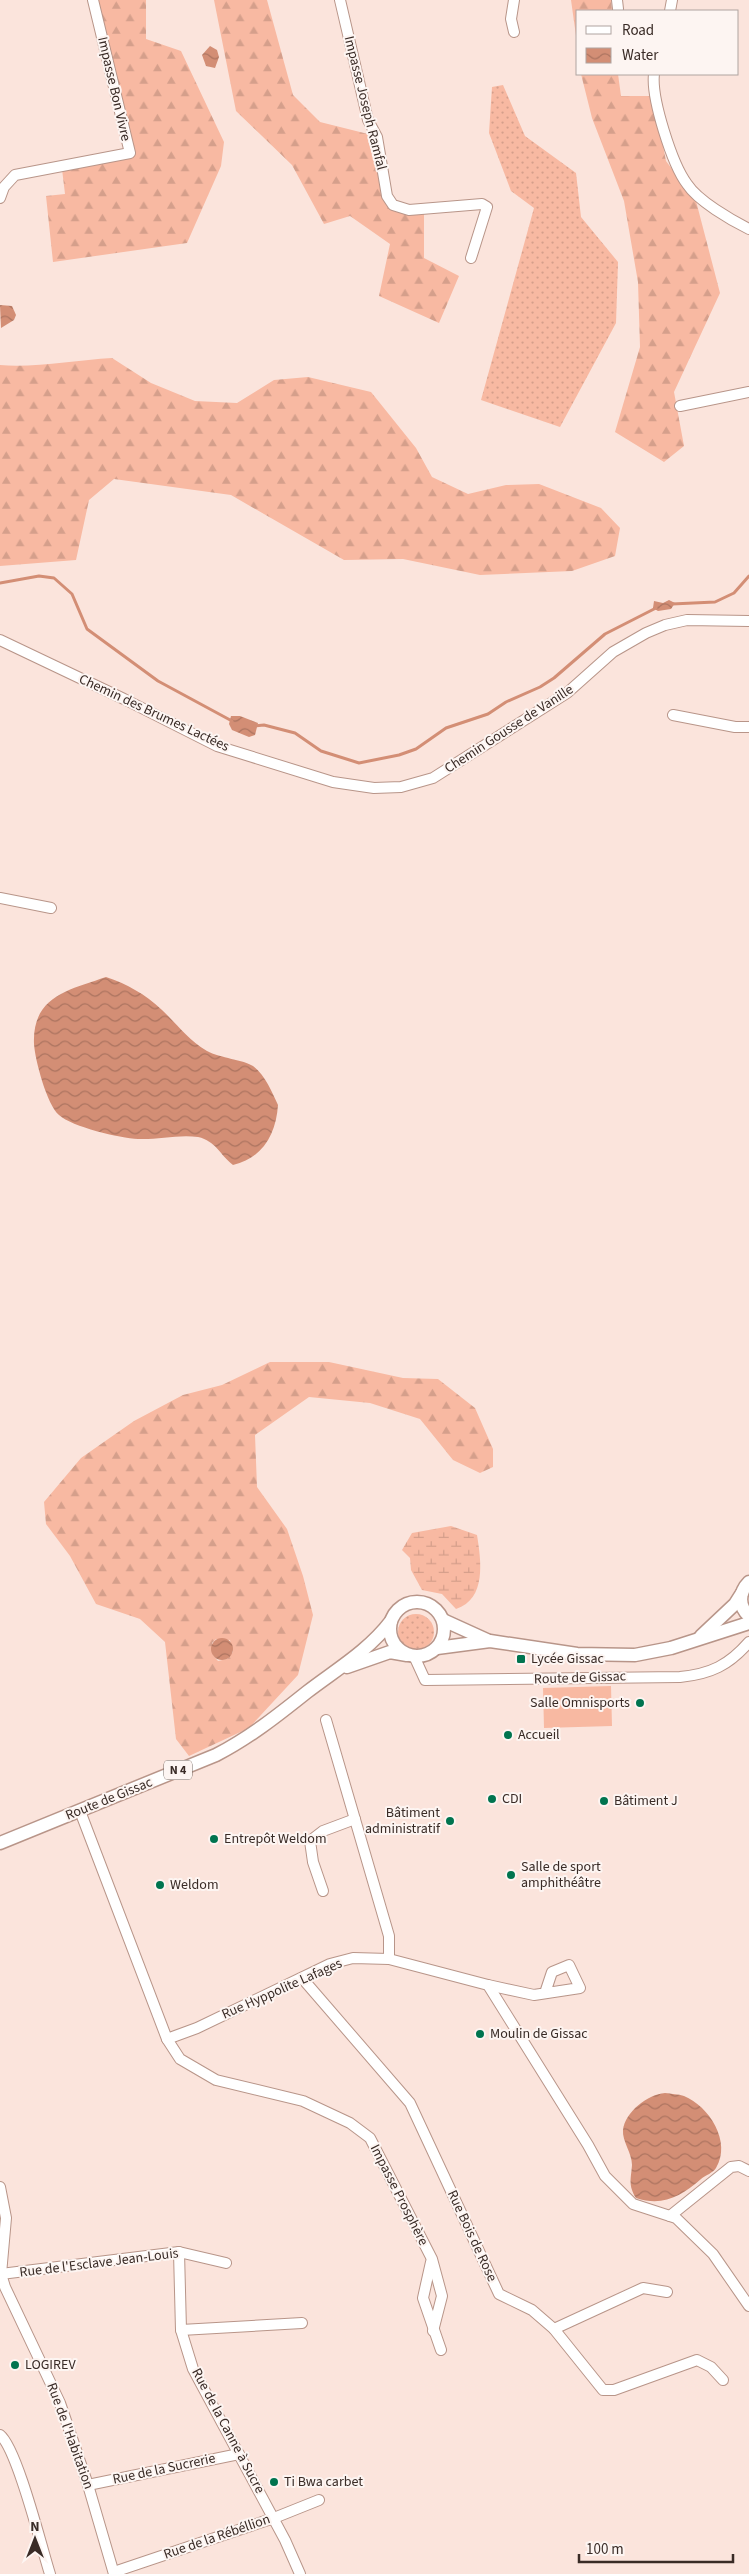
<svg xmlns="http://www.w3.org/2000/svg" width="749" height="2574" font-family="'Source Sans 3',sans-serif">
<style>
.grass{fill:url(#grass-dots)}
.forest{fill:url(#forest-firs);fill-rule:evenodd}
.wetland{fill:url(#wetland-marsh)}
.green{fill:#f8b9a2}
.water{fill:url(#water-waves)}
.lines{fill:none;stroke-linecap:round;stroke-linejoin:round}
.stream{stroke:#d38e75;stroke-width:3}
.minor-casing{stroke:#b89589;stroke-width:12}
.major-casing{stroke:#b89589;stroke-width:15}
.minor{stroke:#fff;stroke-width:10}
.major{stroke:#fff;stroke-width:12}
.poi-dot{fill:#00744f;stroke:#fdf5f2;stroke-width:2}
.labels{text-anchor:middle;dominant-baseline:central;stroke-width:4;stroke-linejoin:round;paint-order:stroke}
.shield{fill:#fdf5f2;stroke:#746863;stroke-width:1}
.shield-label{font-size:12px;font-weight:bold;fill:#392b26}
.street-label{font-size:14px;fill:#392b26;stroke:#fdf5f2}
.poi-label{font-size:14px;fill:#392b26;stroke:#fdf5f2;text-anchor:start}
</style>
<defs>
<pattern id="grass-dots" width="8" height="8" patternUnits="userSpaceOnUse" patternTransform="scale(1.25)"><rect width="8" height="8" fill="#f8b9a2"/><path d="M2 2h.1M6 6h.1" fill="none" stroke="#d59f8b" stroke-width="1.8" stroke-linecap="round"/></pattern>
<pattern id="forest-firs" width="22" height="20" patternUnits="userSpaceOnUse" patternTransform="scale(1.25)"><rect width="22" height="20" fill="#f8b9a2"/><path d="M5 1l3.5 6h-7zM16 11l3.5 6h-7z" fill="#d59f8b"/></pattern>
<pattern id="wetland-marsh" width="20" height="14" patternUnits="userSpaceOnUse" patternTransform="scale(1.25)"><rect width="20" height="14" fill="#f8b9a2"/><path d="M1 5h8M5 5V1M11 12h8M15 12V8" fill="none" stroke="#d59f8b"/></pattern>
<pattern id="water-waves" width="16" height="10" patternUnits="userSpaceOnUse" patternTransform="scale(1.25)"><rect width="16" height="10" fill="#d38e75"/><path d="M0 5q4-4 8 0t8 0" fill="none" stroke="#ac7460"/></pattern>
</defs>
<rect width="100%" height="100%" fill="#fbe4dc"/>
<!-- grass -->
<g class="grass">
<path d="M503,85L525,136L576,173L581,217L618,262L616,323L560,427L481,400L534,208L511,191L489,133L492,87Z"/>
<circle cx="416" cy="1632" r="18"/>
</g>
<!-- forest -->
<g class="forest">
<path d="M97,0H146V39L181,51L224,142L221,166L187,243L53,262L46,196L65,194L62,169L133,157Z"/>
<path d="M214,0H267L293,95L320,122L372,135L384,201L402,214L424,213V258L459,276L439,323L379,296L390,244L350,216L324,224L292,165L236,111Z"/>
<path d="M571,0H611L612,11H578V50Z"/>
<path d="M581,74H618L621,96H653L666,161L696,201L720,293L674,392L684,446L664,462L615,432L640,347L638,282L624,201L592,118Z"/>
<path d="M112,358L151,383L195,401L237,403L274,380L308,377L371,392L416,448L432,477L468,494L506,485L539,484L601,508L620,528L615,556L572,571L480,575L403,559L344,560L231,495L114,479L89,500L76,560L0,566V365C34,368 76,360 112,358Z"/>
<path d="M270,1362H329L403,1378L438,1379L475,1408L493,1449V1467L480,1473L453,1460L420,1419L370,1403L309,1397L255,1435L257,1487L287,1529L303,1576L313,1615L298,1675L249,1728L189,1756L176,1739L165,1642L140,1619L96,1604L70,1556L46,1524L44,1502L81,1458L134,1421L183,1395L222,1385ZM216,1639L230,1640L233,1652L227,1659L218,1661L213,1655L212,1643Z"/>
</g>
<!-- wetland -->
<path class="wetland" d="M451,1526L477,1535C481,1560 487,1599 456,1609L442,1594L422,1590L411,1570L410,1558L402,1550L412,1533Z"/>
<!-- green -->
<path class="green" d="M611,1686L612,1726L544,1728L543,1688Z"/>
<!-- water -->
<g class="water">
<path d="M210,46L217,50L219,57L215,68L206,66L202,55Z"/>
<path d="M0,305L12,306L16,315L14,320L1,328Z"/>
<path d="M669,600L675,603L671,609L658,611L653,608L654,601L663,603Z"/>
<path d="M231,716H240L258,723L255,735L249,737L232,730L229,724Z"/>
<path d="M106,977C127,984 145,994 162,1010C177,1024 188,1040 207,1051C220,1058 244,1060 253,1066C265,1075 272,1092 278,1105C276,1134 263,1158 233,1165C220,1155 216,1141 198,1137C179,1134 157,1140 138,1139C120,1138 72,1127 59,1115C47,1105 35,1060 34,1044C32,996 69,990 106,977Z"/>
<circle cx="222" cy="1649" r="11"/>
<path d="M665,2093C671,2094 678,2094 684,2096C709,2106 732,2142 716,2168C713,2173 706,2175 701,2179C681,2196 663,2207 636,2198C628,2185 631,2179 632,2165C632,2153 622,2141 623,2130C625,2112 648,2094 665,2093Z"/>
</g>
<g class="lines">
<!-- stream -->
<g class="stream">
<path d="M0,583L39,576L54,578L72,594L87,629L158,681L232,721"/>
<path d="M672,604L715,602L734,593L749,576"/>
<path d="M254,726L264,725L295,733L321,751L359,763L399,755L416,749L446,728L488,714L506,702L540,687L554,678L605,634L656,608"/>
</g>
<defs>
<g id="minor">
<path d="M340,0L368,120L377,137L387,196L393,205L409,210L482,204L487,207L471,258"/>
<path d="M514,0L511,19L514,32"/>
<path d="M617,0L618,9"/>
<path d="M670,11L672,0"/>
<path d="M654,74C651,98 672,164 687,184C698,201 731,220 749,229"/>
<path d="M0,198L4,187L15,175L130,153L93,0"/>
<path d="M680,406L749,392"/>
<path d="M0,640L124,699L217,746L333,782L374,788L401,787L433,778L567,693L613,652L646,633L665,625L687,620L749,621"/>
<path d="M673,715L735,727H749"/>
<path d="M0,898L51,908"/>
<path d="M414,1656L425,1680L680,1677C711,1674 729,1665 749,1642"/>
<path d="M326,1720L389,1936V1959"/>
<path d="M80,1811L167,2039L197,2028L330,1964L353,1958L389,1959L488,1985L588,2145L605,2176L633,2204L676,2218L713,2254L749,2306"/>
<path d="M323,1891L313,1862L310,1841L323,1831L355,1819"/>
<path d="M302,1978L410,2103L499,2294L532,2310L554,2329L603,2390H614L697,2360L711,2367L723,2380"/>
<path d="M488,1985L534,1995L580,1988L569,1965L552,1972L545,1993"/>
<path d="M167,2039L180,2059L216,2080L303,2101L350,2123L370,2138L432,2259L442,2296L433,2331"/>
<path d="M0,2187L6,2218L1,2274L5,2287L60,2403L88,2485L114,2574"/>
<path d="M670,2216L731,2167L739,2166L749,2171"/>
<path d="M179,2252L181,2330L193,2369L285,2540L300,2574"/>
<path d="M431,2262L423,2298L441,2350"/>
<path d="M1,2274L179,2252L226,2263"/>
<path d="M554,2329L643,2288L667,2292"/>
<path d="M181,2330L302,2323"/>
<path d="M0,2435C17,2448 42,2549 50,2574"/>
<path d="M88,2485L239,2454"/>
<path d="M114,2572L274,2518L319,2500"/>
</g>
<g id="major">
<path d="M749,1582C739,1592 738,1606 749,1616"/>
<circle cx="417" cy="1629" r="27"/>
<path d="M443,1620L487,1640"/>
<path d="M701,1636L735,1604L742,1593"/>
<path d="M437,1648L490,1641L577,1654L635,1655L671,1648L749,1623"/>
<path d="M347,1667L390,1652L407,1655"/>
<path d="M0,1843L216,1755C249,1738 277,1716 307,1692C337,1669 368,1651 391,1621"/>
</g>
</defs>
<!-- minor casing -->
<use href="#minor" class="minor-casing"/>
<!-- major casing -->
<use href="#major" class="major-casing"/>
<!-- minor -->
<use href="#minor" class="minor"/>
<!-- major -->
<use href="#major" class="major"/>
</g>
<!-- markers -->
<g class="poi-dot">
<rect x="516" y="1654" width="10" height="10" rx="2.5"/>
<circle cx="640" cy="1703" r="5"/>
<circle cx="508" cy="1735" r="5"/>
<circle cx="492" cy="1799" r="5"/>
<circle cx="604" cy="1801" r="5"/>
<circle cx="450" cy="1821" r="5"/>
<circle cx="214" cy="1839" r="5"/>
<circle cx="511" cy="1875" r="5"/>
<circle cx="160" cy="1885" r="5"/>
<circle cx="480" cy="2034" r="5"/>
<circle cx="15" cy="2365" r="5"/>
<circle cx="274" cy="2482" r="5"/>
</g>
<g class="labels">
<!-- shield labels -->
<rect class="shield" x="164" y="1760.5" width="28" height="19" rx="4"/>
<g class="shield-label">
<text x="178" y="1770">N 4</text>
</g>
<!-- street labels -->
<g class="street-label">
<text transform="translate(114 89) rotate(77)">Impasse Bon Vivre</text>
<text transform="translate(365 103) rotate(76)">Impasse Joseph Ramfal</text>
<text transform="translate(154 713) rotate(25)">Chemin des Brumes Lactées</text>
<text transform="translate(509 729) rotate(-33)">Chemin Gousse de Vanille</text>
<text transform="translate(580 1678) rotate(-2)">Route de Gissac</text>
<text transform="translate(109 1799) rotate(-22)">Route de Gissac</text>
<text transform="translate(282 1989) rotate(-24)">Rue Hyppolite Lafages</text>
<text transform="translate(399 2195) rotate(63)">Impasse Prosphère</text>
<text transform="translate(472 2236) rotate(65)">Rue Bois de Rose</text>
<text transform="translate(99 2263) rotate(-7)">Rue de l'Esclave Jean-Louis</text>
<text transform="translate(228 2431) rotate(62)">Rue de la Canne à Sucre</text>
<text transform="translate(70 2436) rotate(70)">Rue de l'Habitation</text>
<text transform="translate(164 2469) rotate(-12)">Rue de la Sucrerie</text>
<text transform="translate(217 2537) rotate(-19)">Rue de la Rébéllion</text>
</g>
<!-- poi labels -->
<g class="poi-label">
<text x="531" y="1659">Lycée Gissac</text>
<text x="630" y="1703" text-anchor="end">Salle Omnisports</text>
<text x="518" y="1735">Accueil</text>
<text x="502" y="1799">CDI</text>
<text x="614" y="1801">Bâtiment J</text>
<text x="440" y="1813" text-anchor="end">Bâtiment<tspan x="440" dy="16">administratif</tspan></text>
<text x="224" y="1839">Entrepôt Weldom</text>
<text x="521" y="1867">Salle de sport<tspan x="521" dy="16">amphithéâtre</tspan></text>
<text x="170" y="1885">Weldom</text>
<text x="490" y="2034">Moulin de Gissac</text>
<text x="25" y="2365">LOGIREV</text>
<text x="284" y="2482">Ti Bwa carbet</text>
</g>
</g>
<!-- legend -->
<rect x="576" y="10" width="162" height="65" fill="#fdf5f2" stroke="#afa4a0"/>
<rect x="586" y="26" width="25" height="8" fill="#ffffff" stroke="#afa4a0"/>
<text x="622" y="35" font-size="15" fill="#392b26">Road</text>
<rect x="586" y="48" width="25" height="15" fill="url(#water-waves)" stroke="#afa4a0"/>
<text x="622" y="60" font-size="15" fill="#392b26">Water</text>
<!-- north arrow -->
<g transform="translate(35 2539)" stroke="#fdf5f2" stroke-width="4" paint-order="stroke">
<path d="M0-4L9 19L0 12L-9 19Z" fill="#392b26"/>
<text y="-8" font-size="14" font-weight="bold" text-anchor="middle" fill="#392b26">N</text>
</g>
<!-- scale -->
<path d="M579 2554v8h154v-8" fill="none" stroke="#392b26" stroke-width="2.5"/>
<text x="586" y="2554" font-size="15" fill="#392b26" stroke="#fdf5f2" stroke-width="4" paint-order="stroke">100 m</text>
</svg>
